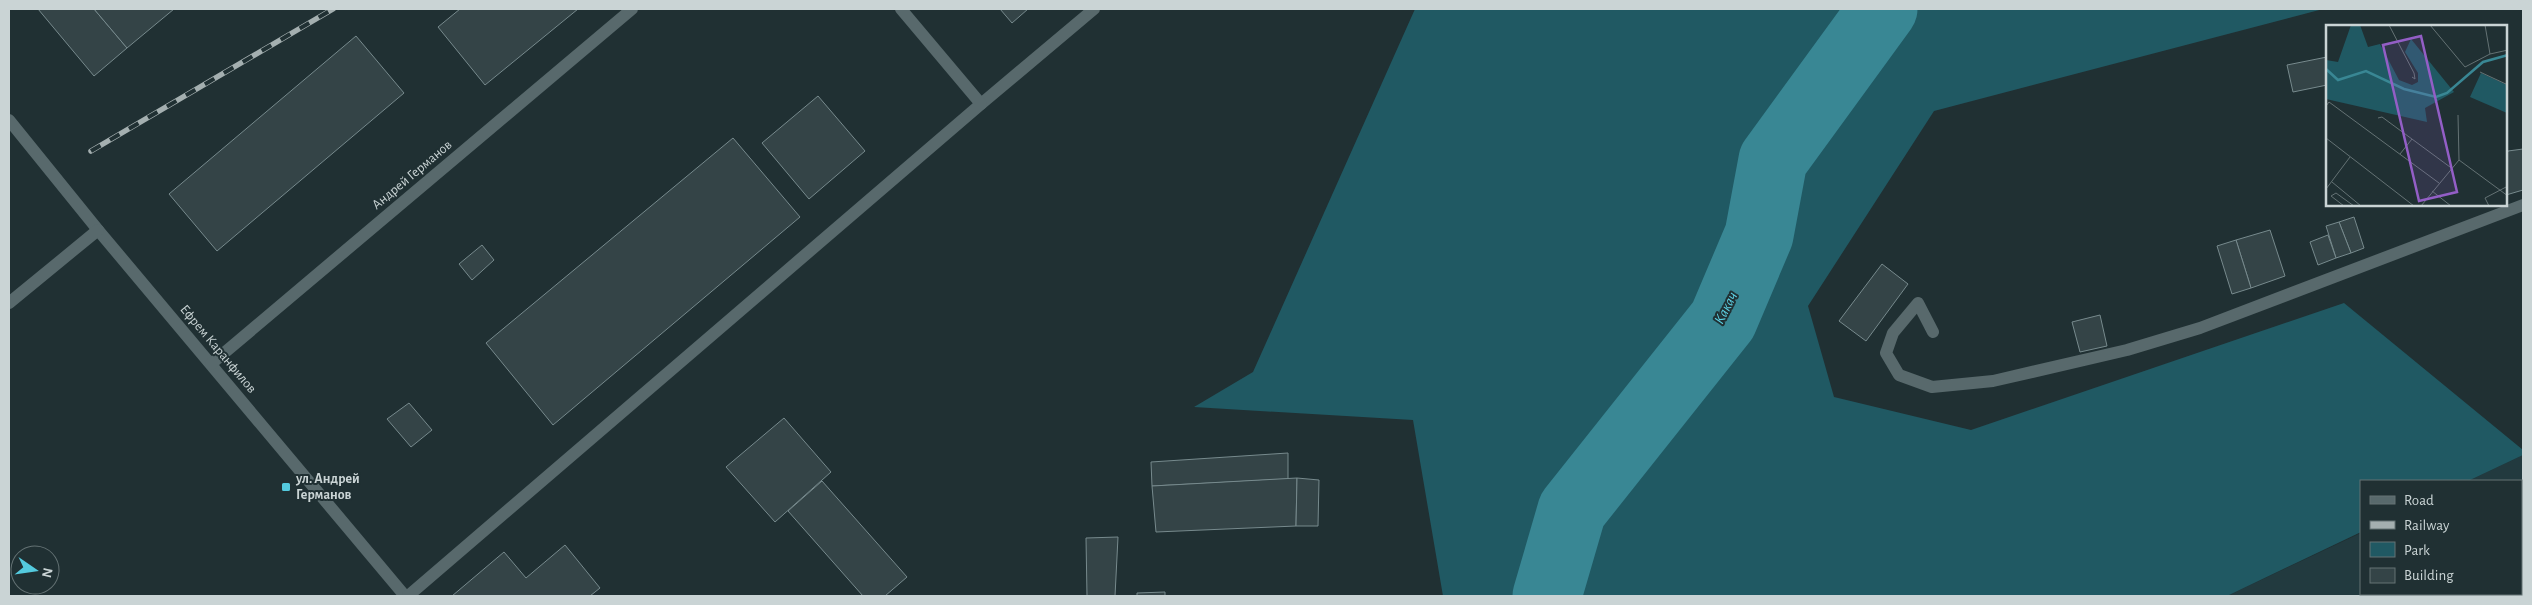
<svg xmlns="http://www.w3.org/2000/svg" width="2532" height="605" font-family="'Alegreya Sans',sans-serif">
<style>
.built{fill:#223a3f}
.green{fill:#205963}
.lines{fill:none;stroke-linecap:round;stroke-linejoin:round}
.river{stroke:#398794;stroke-width:69}
.building{fill:#344447;stroke:#778a8d}
.service{stroke:#58696c;stroke-width:12}
.minor{stroke:#58696c;stroke-width:12}
.rail-casing{stroke:#a4afb0;stroke-width:5.5}
.rail{stroke:#203033;stroke-width:4;stroke-dasharray:11;stroke-linecap:butt}
.poi-dot{fill:#54cade;stroke:#203033;stroke-width:2}
.labels{text-anchor:middle;dominant-baseline:central;stroke-width:4;stroke-linejoin:round;paint-order:stroke}
.street-label{font-size:14px;fill:#cad4d5;stroke:#203033}
.poi-label{font-size:14px;font-weight:bold;fill:#cad4d5;stroke:#203033;text-anchor:start}
.water-label{font-size:15px;font-style:italic;fill:#5ed3e6;stroke:#203033}
.inset-river{fill:none;stroke:#398794;stroke-width:2.5}
.inset-road{fill:none;stroke:#647274;stroke-width:1}
.view{fill:#935ec6;fill-opacity:0.15;stroke:#935ec6;stroke-width:2.5}
.inset-edge{fill:none;stroke:#cad4d5;stroke-width:2.5}
</style>
<rect width="100%" height="100%" fill="#203033"/>
<!-- built -->
<g class="built">
<path d="M2523,455V571L2521,572V481H2468Z"/>
<path d="M2361,533V594H2476L2471,596H2227Z"/>
</g>
<!-- green -->
<path class="green" d="M1415,9H2323L1934,111L1808,306L1834,397L1971,430L2344,303L2523,450V455L2468,481H2361V532L2227,596H1443L1413,420L1194,407L1253,372Z"/>
<g class="lines">
<!-- river -->
<path class="river" d="M1547,596L1572,510L1723,320L1759,235L1773,160L1883,9"/>
</g>
<!-- building -->
<g class="building">
<path d="M38,9H94L127,48L94,76Z"/>
<path d="M94,9H174L127,48Z"/>
<path d="M460,9H578L485,85L438,27Z"/>
<path d="M1000,9H1028L1012,23Z"/>
<path d="M356,36L404,93L217,251L169,194Z"/>
<path d="M2327,57V85L2293,92L2287,65Z"/>
<path d="M818,96L865,151L809,199L762,143Z"/>
<path d="M733,138L800,217L553,425L486,343Z"/>
<path d="M2523,149V190L2506,195V157L2508,151Z"/>
<path d="M2354,217L2364,248L2351,253L2339,222Z"/>
<path d="M2339,222L2351,253L2336,258L2326,226Z"/>
<path d="M2270,230L2285,276L2251,288L2236,240Z"/>
<path d="M2328,235L2336,258L2318,265L2310,242Z"/>
<path d="M2236,240L2251,288L2232,294L2217,246Z"/>
<path d="M482,245L494,260L472,280L459,264Z"/>
<path d="M1882,264L1908,284L1866,341L1839,321Z"/>
<path d="M2100,315L2107,346L2080,352L2072,322Z"/>
<path d="M409,403L432,430L411,447L387,419Z"/>
<path d="M784,418L831,472L775,522L726,467Z"/>
<path d="M1288,453V479L1152,486L1151,462Z"/>
<path d="M1297,478L1296,526L1156,532L1152,486Z"/>
<path d="M1297,478L1319,480L1318,526H1296Z"/>
<path d="M822,481L907,577L885,596H863L788,511Z"/>
<path d="M1118,537L1115,596H1087L1086,538Z"/>
<path d="M565,545L600,588L590,596H452L504,552L526,578Z"/>
<path d="M1165,592V596H1137V593Z"/>
</g>
<g class="lines">
<!-- service -->
<g class="service">
<path d="M981,104L1094,9"/>
<path d="M1933,332L1918,303L1893,333L1886,353L1899,375L1932,387L1993,381L2127,350L2200,328L2523,205"/>
</g>
<!-- minor -->
<g class="minor">
<path d="M9,120L98,230L405,596"/>
<path d="M9,303L98,230"/>
<path d="M211,364L632,9"/>
<path d="M408,596L981,104L901,9"/>
</g>
<defs>
<g id="rail">
<path d="M91,151L333,9"/>
<path d="M2521,527L2523,525"/>
<path d="M2521,562L2523,561"/>
<path d="M2374,596L2379,594"/>
<path d="M2450,596L2455,594"/>
</g>
</defs>
<!-- rail casing -->
<use href="#rail" class="rail-casing"/>
<!-- rail -->
<use href="#rail" class="rail"/>
</g>
<!-- markers -->
<rect class="poi-dot" x="281" y="482" width="10" height="10" rx="2.5"/>
<g class="labels">
<!-- street labels -->
<g class="street-label">
<text transform="translate(412 175) rotate(-40)">Андрей Германов</text>
<text transform="translate(218 349) rotate(50)">Ефрем Каранфилов</text>
</g>
<!-- poi labels -->
<g class="poi-label">
<text x="296" y="479">ул. Андрей<tspan x="296" dy="16">Германов</tspan></text>
</g>
<!-- water labels -->
<g class="water-label">
<text transform="translate(1726 308) rotate(-63)">Какач</text>
</g>
</g>
<!-- overview -->
<g transform="translate(2326 25)">
<rect width="181" height="181" fill="#203033"/>
<path d="M25,0H34L42,22L54,19L73,55L86,60L92,57V48L79,27L85,14L128,67L99,83L101,97L0,74V35L12,37ZM155,48L181,60V88L144,72Z" fill="#205963"/>
<path class="inset-river" d="M0,44L12,55L40,46L78,64L110,72L121,68L157,37L182,30"/>
<path class="inset-road" d="M63,0L88,48L89,54L86,52M104,0L139,42L164,29L182,25M159,0L164,29M154,47L182,60M0,81L3,77L113,158M132,90L133,135M52,93L56,92L124,142M0,113L88,181M74,129L86,114M133,135L182,171M6,157L35,181M0,164L24,132M106,166L125,181M5,171L10,168L28,181M5,171L18,181M95,181L133,135M163,181L159,173L182,161"/>
<path class="view" d="M95,11L131,167L93,176L57,20Z"/>
<rect width="181" height="181" class="inset-edge"/>
</g>
<!-- border -->
<rect width="2532" height="605" fill="none" stroke="#cad4d5" stroke-width="20"/>
<!-- legend -->
<rect x="2360" y="480" width="162" height="115" fill="#203033" stroke="#647274"/>
<rect x="2370" y="496" width="25" height="8" fill="#58696c" stroke="#647274"/>
<text x="2404" y="505" font-size="15" fill="#cad4d5">Road</text>
<rect x="2370" y="521" width="25" height="8" fill="#a4afb0" stroke="#647274"/>
<text x="2404" y="530" font-size="15" fill="#cad4d5">Railway</text>
<rect x="2370" y="542" width="25" height="15" fill="#205963" stroke="#647274"/>
<text x="2404" y="555" font-size="15" fill="#cad4d5">Park</text>
<rect x="2370" y="568" width="25" height="15" fill="#344447" stroke="#647274"/>
<text x="2404" y="580" font-size="15" fill="#cad4d5">Building</text>
<!-- north arrow -->
<g transform="translate(35 570) rotate(103)"><circle r="24" fill="#203033" stroke="#647274"/>
<path d="M0-4L9 19L0 12L-9 19Z" fill="#54cade"/>
<text y="-8" font-size="14" font-weight="bold" text-anchor="middle" fill="#cad4d5">N</text>
</g>
</svg>
